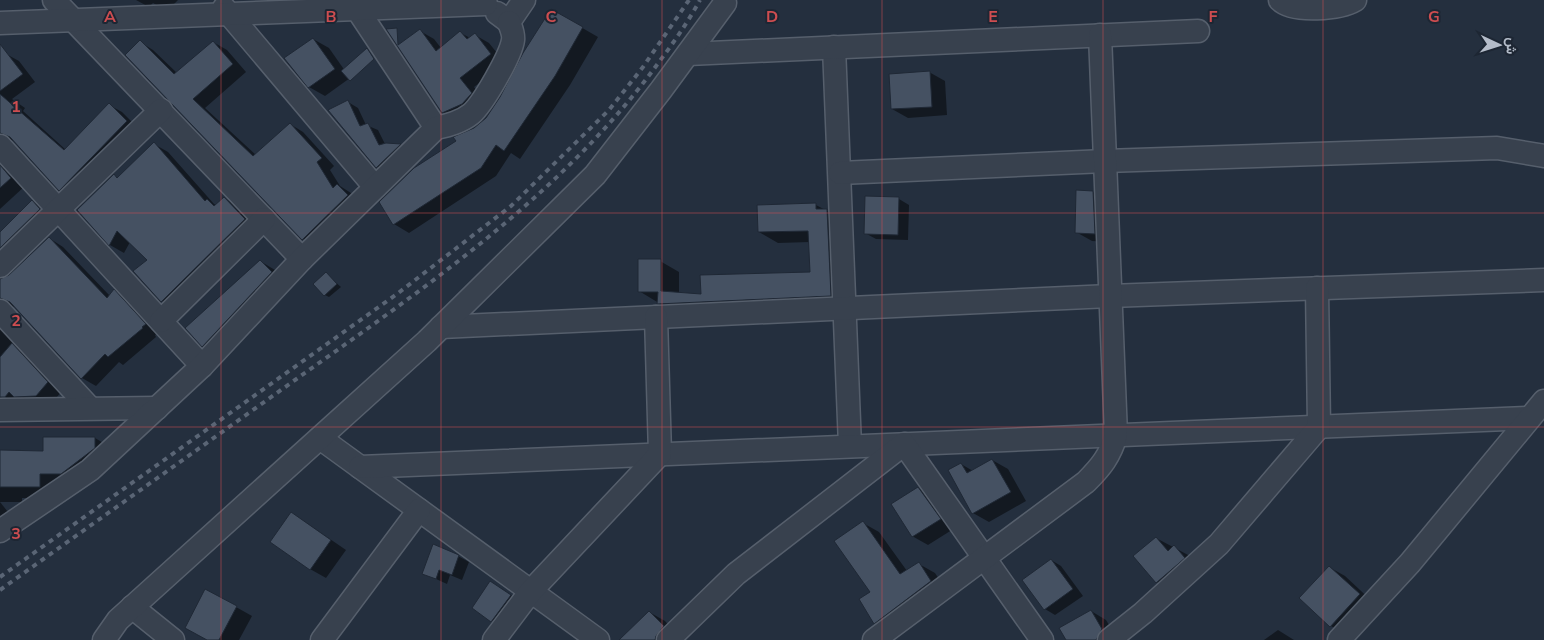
<svg xmlns="http://www.w3.org/2000/svg" width="1544" height="640" font-family="'Nunito Sans',Vazirmatn,sans-serif">
<style>
.shadow{fill:#0007}
.building{fill:#455162;stroke:#1f2835}
.lines{fill:none;stroke-linecap:round;stroke-linejoin:round}
.minor-casing{stroke:#565f6c;stroke-width:25}
.minor{stroke:#38414e;stroke-width:22}
.rail{stroke:#5a6575;stroke-width:4;stroke-dasharray:5 5;stroke-linecap:butt}
.grid{fill:none;stroke:#ce4d50;stroke-width:1;stroke-opacity:0.55}
.grid-label{font-size:16px;text-anchor:middle;font-weight:bold;fill:#ce4d50;stroke:#1d2633;stroke-width:4;stroke-linejoin:round;paint-order:stroke}
</style>
<rect width="100%" height="100%" fill="#242f3e"/>
<!-- shadow -->
<g class="shadow">
<path d="M136,0H178L167,11L153,3L149,7Z"/>
<path d="M271,0H319L283,7Z"/>
<path d="M551,10L598,37L570,85L520,159L511,153L496,176L409,233L394,224L474,129L487,118L501,98Z"/>
<path d="M420,31L434,39L441,48L461,33L470,38L475,35L489,43L505,63L474,87L486,102L458,121L443,112Z"/>
<path d="M313,39L329,48L350,78L325,96L309,87Z"/>
<path d="M140,42L153,50L177,73L213,42L227,50L246,72L205,108L256,155L290,124L303,132L334,166L330,170L340,186L351,193L361,203L316,247L303,239L127,55Z"/>
<path d="M6,54L19,61L35,82L12,99L25,108L23,111L66,150L109,105L122,112L139,129L73,197L60,190L14,140L10,141L0,135V58Z"/>
<path d="M929,72L945,81L947,115L908,118L892,109Z"/>
<path d="M348,102L358,108L366,125L378,130L385,144L401,145L410,150L387,173L377,167L330,111Z"/>
<path d="M154,144L168,152L214,204L216,205L224,198L239,206L259,228L177,310L162,301L134,271L149,261L130,242L124,253L110,245L78,210L114,176L118,178Z"/>
<path d="M0,161L25,186L0,209Z"/>
<path d="M1093,192L1108,201L1110,242L1092,241L1076,232Z"/>
<path d="M899,199L909,205L908,240L876,239L865,233Z"/>
<path d="M32,201L46,210L5,265L1,279L9,277L49,238L63,247L110,296L114,291L128,299L159,332L155,335L156,337L123,365L119,362L96,386L82,378L15,306L5,310L62,391L51,404H17L3,396L0,399V234Z"/>
<path d="M816,205L846,221L849,306L677,314L639,291L660,261L679,272V294L702,296L811,274L810,242L778,243L759,232Z"/>
<path d="M260,261L275,270L286,282L218,355L203,346Z"/>
<path d="M326,274L341,287L329,297L325,295Z"/>
<path d="M95,438L115,450L60,498H22V502H0V452H44Z"/>
<path d="M992,460L1008,469L1026,501L989,522L973,513L961,464L973,471Z"/>
<path d="M918,488L934,497L955,528L928,545L912,536Z"/>
<path d="M0,502L16,522L0,535Z"/>
<path d="M292,513L346,550L326,578L310,569Z"/>
<path d="M863,523L879,532L907,571L919,564L935,573L946,590L890,632L875,623Z"/>
<path d="M1156,538L1190,556L1173,591L1157,582L1135,556Z"/>
<path d="M458,556L469,562L462,580L450,575L447,584L423,573Z"/>
<path d="M1051,560L1061,566L1083,596L1055,615L1045,609L1024,580Z"/>
<path d="M1329,567L1345,576L1375,604L1346,635L1331,626Z"/>
<path d="M501,588L521,602L502,627L473,608Z"/>
<path d="M236,607L252,616L239,640H209Z"/>
<path d="M1091,611L1106,620L1117,638L1115,640H1067Z"/>
<path d="M649,612L665,621L678,636L675,640H628Z"/>
<path d="M1278,630L1294,640H1264Z"/>
</g>
<!-- building -->
<g class="building">
<path d="M551,9L583,27L555,76L504,151L496,145L481,168L393,225L379,202L414,168L456,141L453,137L474,128L486,118L500,97L523,53Z"/>
<path d="M397,28L398,45L420,29L436,51L460,31L467,39L475,33L491,54L460,78L472,93L462,104L442,113L386,29Z"/>
<path d="M313,38L335,69L308,88L284,58Z"/>
<path d="M140,40L174,74L213,41L233,64L193,99L253,156L290,123L322,158L317,162L333,188L337,184L348,195L302,240L125,55Z"/>
<path d="M0,44L23,74L0,91Z"/>
<path d="M367,48L374,59L350,81L341,71Z"/>
<path d="M930,71L932,107L891,109L889,74Z"/>
<path d="M0,94L64,150L109,103L127,121L59,191L10,137L0,133Z"/>
<path d="M348,100L360,126L368,123L379,145L386,143L401,144L376,168L328,110Z"/>
<path d="M154,142L205,201L207,199L214,206L224,197L245,219L161,302L133,271L147,260L117,231L109,246L77,210L114,174L117,178Z"/>
<path d="M0,165L11,178L0,188Z"/>
<path d="M1076,190L1093,191L1095,234L1075,233Z"/>
<path d="M865,196L899,197L898,235L864,234Z"/>
<path d="M32,200L40,209L0,248V232Z"/>
<path d="M816,203V209H827L831,296L657,304L658,292H638V259H661V291L701,294L700,275L810,272L808,231L758,232L757,205Z"/>
<path d="M49,237L107,298L114,289L146,324L142,327L143,328L108,357L105,354L81,379L10,302L0,298V279L9,275Z"/>
<path d="M260,260L272,272L202,347L185,328Z"/>
<path d="M326,272L337,284L324,296L313,284Z"/>
<path d="M12,343L48,382L36,396L14,397L9,392L5,397H0V357Z"/>
<path d="M43,437H95V448L61,474H40V487H0V450L43,451Z"/>
<path d="M992,459L1011,492L972,514L948,470L961,463L967,473Z"/>
<path d="M918,487L941,519L912,537L891,504Z"/>
<path d="M291,512L331,540L310,570L270,542Z"/>
<path d="M863,521L900,574L919,562L931,581L874,624L859,599L870,592L834,541Z"/>
<path d="M1156,537L1168,551L1174,545L1185,558L1156,583L1133,556Z"/>
<path d="M433,544L459,555L452,575L439,570L436,579L422,574Z"/>
<path d="M1051,559L1073,589L1044,610L1022,580Z"/>
<path d="M1329,566L1360,594L1330,627L1299,598Z"/>
<path d="M490,581L511,595L491,622L472,608Z"/>
<path d="M205,589L237,606L219,640H207L185,628Z"/>
<path d="M1091,610L1102,629L1096,640H1066L1059,628Z"/>
<path d="M649,611L664,626L656,636L655,640H619Z"/>
</g>
<g class="lines">
<defs>
<g id="minor">
<path d="M54,0L302,259"/>
<path d="M1280,0C1293,13 1340,9 1355,0"/>
<path d="M224,8L375,187"/>
<path d="M357,9L436,128"/>
<path d="M497,13L509,22L524,0"/>
<path d="M0,23L486,4"/>
<path d="M834,47L850,446"/>
<path d="M688,54L1198,31"/>
<path d="M0,146L202,366"/>
<path d="M840,173L1105,161L1497,148L1544,156"/>
<path d="M0,266L161,110"/>
<path d="M0,311L89,407"/>
<path d="M161,321L264,219"/>
<path d="M441,327L1110,296L1544,280"/>
<path d="M0,410L157,408"/>
<path d="M320,438L598,640"/>
<path d="M360,467L1529,418"/>
<path d="M0,531L90,470L202,366L302,259L436,128C449,125 461,122 471,114C483,104 511,55 513,40C514,34 511,28 509,22"/>
<path d="M132,607L173,640"/>
<path d="M104,640L118,620L427,341L595,175L661,90L725,3"/>
<path d="M322,640L419,510"/>
<path d="M494,640L531,591L660,454L656,317"/>
<path d="M668,640L736,574L904,444L1042,640"/>
<path d="M874,640L1086,482C1101,467 1110,456 1116,435L1100,35"/>
<path d="M1109,640L1143,613L1219,544L1319,427L1317,288"/>
<path d="M1339,640L1410,563L1544,401"/>
</g>
</defs>
<!-- minor casing -->
<use href="#minor" class="minor-casing"/>
<!-- minor -->
<use href="#minor" class="minor"/>
<!-- rail -->
<g class="rail">
<path d="M0,577L397,294L511,206L609,110L643,67L689,0"/>
<path d="M0,590C98,520 197,450 295,380C426,287 564,193 659,62C674,42 688,22 700,0"/>
</g>
</g>
<!-- grid -->
<path class="grid" d="M221,0V640M441,0V640M662,0V640M882,0V640M1103,0V640M1323,0V640M0,213H1544M0,427H1544"/>
<g class="grid-label">
<text x="110" y="22">A</text>
<text x="331" y="22">B</text>
<text x="551" y="22">C</text>
<text x="772" y="22">D</text>
<text x="993" y="22">E</text>
<text x="1213" y="22">F</text>
<text x="1434" y="22">G</text>
<text x="16" y="112">1</text>
<text x="16" y="326">2</text>
<text x="16" y="539">3</text>
</g>
<!-- north arrow -->
<g transform="translate(1499 45) rotate(94)" stroke="#1d2633" stroke-width="4" paint-order="stroke">
<path d="M0-4L9 19L0 12L-9 19Z" fill="#b4bcc9"/>
<text y="-8" font-size="14" font-weight="bold" text-anchor="middle" fill="#b4bcc9">ش</text>
</g>
</svg>
